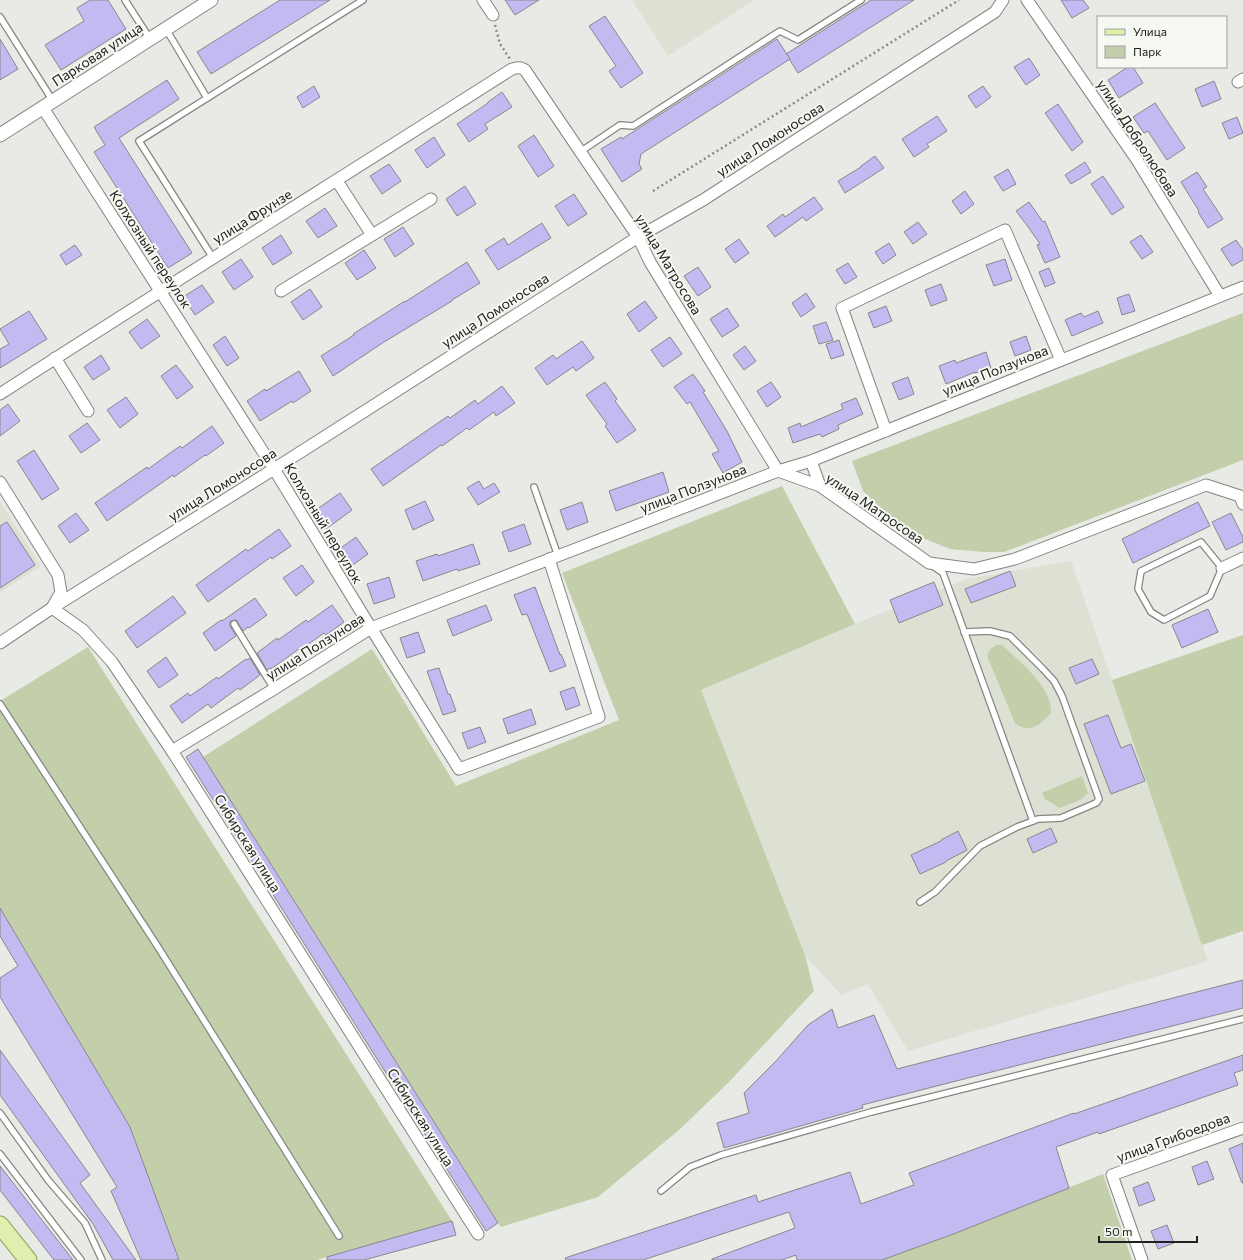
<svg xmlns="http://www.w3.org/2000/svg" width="1243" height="1260" font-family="Commissioner,sans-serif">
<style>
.built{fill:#dce1d4}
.green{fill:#c3ceab}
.building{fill:#c4baf2;stroke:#88878d}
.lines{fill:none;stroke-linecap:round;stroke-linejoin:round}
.service-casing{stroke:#848681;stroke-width:8}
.minor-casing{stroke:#848681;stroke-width:13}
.tertiary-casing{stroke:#848681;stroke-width:15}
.primary-casing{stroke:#8ea159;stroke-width:19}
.path{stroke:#888a86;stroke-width:2.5;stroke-dasharray:2 3;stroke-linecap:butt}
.service{stroke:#fff;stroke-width:5.5}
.minor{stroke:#fff;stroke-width:11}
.tertiary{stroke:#fff;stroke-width:13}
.primary{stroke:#dff0ae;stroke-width:17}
.labels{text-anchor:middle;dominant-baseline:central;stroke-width:4;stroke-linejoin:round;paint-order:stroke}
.street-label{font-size:14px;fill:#212220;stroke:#f6f8f2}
</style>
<rect width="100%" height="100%" fill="#e8eae5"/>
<!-- built -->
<g class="built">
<path d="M632,0H754L668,56Z"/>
<path d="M0,501L41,566L0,592Z"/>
<path d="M1071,561L1208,961L908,1051L868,984L841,995L805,955L701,690L855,624L966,579Z"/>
</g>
<!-- green -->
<g class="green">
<path d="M1243,313V460L1004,552H984L950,549L903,530L863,491L852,461Z"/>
<path d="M782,486L855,624L701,690L805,955L814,991L728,1083L679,1130L598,1197L501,1227L203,757L372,649L456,786L619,720L562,573Z"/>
<path d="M1243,635V931L1202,945L1112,680Z"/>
<path d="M997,645H1002C1020,662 1052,686 1051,713C1042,724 1028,735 1015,723L987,656L990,649Z"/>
<path d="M88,647L452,1221L317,1260H179L130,1127L0,908V701Z"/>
<path d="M1082,776L1088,793L1082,799L1060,808L1045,799L1042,793Z"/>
<path d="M1103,1174L1132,1260H882L955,1233Z"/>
</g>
<!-- building -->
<g class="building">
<path d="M90,0H108L126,29L61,70L45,45L84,21L77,8Z"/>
<path d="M280,0H330L211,74L197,52Z"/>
<path d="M505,0H539L515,15Z"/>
<path d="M871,0H914L798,73L786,54Z"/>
<path d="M1061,0H1083L1089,8L1072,18Z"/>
<path d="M605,16L643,73L621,88L609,71L616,66L589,26Z"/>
<path d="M0,39L18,69L0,80Z"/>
<path d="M777,39L790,59L641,154L639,164L642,169L622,182L601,149L621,137L622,139Z"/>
<path d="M1029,58L1040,75L1026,85L1014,67Z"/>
<path d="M1128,67H1133L1143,83L1119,98L1108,80Z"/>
<path d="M167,80L179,99L119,138L192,253L168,268L94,152L105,145L94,127Z"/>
<path d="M1214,81L1221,99L1202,107L1195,89Z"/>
<path d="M314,86L320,97L303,108L297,97Z"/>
<path d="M983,86L991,97L976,108L968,96Z"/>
<path d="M502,92L512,107L485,124L488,129L469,142L457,124L488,103V102Z"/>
<path d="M1155,103L1185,148L1167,160L1148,131L1144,133L1133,117Z"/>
<path d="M1058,104L1083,142L1072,151L1045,113Z"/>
<path d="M937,116L947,131L927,144L929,147L914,157L902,139Z"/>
<path d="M1237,117L1243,133L1229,139L1222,123Z"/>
<path d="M534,135L554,166L538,177L518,146Z"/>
<path d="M434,137L445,155L427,168L415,150Z"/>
<path d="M875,156L884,168L845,193L838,181L861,167V166Z"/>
<path d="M1085,162L1091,172L1071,184L1065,175Z"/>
<path d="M389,164L401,181L382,194L370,176Z"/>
<path d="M1008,169L1016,184L1003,191L994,177Z"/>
<path d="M1197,172L1207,187L1203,189L1223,219L1208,228L1198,212L1199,211L1181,182Z"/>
<path d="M1103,176L1124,207L1112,215L1091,184Z"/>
<path d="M465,186L476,204L457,216L446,199Z"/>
<path d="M965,191L974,204L961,214L952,201Z"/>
<path d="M574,194L587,214L568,226L555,206Z"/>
<path d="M814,197L823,209L806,221L803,217L775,237L767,226L783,214L785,217Z"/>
<path d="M1029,202L1043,222L1045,221L1060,257L1045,263L1037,245L1040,244L1026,224L1016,211Z"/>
<path d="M325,208L337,226L318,238L306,221Z"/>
<path d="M918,222L927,234L913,244L904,232Z"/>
<path d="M542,223L551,238L498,270L485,250L504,238L508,245Z"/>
<path d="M403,227L414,244L395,257L384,239Z"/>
<path d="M281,235L292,253L273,265L262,248Z"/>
<path d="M1141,235L1153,252L1142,259L1130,242Z"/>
<path d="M739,239L749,253L735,263L725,249Z"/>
<path d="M1236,240L1243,250V260L1232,266L1221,249Z"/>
<path d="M889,243L896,255L883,264L875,252Z"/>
<path d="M75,245L82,255L66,265L60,255Z"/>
<path d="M364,250L376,268L357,280L345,263Z"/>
<path d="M241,259L253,277L234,290L222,272Z"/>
<path d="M1005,259L1012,280L994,286L986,265Z"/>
<path d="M467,262L480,283L452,300V301L384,342L333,376L321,356L354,335L353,334L386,313L405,301V302Z"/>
<path d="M848,263L857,277L845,284L836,270Z"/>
<path d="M698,267L711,287L698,296L684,276Z"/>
<path d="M1049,268L1055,283L1045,287L1039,272Z"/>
<path d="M941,284L947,300L931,306L925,290Z"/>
<path d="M202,285L214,302L195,315L183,297Z"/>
<path d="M310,289L322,307L303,320L291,302Z"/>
<path d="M806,293L815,307L801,317L792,303Z"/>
<path d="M1129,294L1135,311L1122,315L1117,298Z"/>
<path d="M645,301L657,318L639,332L627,314Z"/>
<path d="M886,306L892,321L874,328L868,313Z"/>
<path d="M727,308L739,326L722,337L710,319Z"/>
<path d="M29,311L47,339L0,368V349L9,344L0,329Z"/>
<path d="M1098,311L1103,323L1072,336L1065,320L1081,313L1084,317Z"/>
<path d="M147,319L160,336L141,349L129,332Z"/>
<path d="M826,322L833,340L819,344L813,326Z"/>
<path d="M225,336L239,358L227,366L213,345Z"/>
<path d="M1026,336L1031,350L1015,356L1010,342Z"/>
<path d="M670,337L682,354L663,367L651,350Z"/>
<path d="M839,340L844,355L831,359L826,344Z"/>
<path d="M582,341L594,358L576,371L573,367L547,385L535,368L553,355L556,359Z"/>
<path d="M745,346L756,361L744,370L733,355Z"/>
<path d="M986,352L991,368L975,373V372L946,384L939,366L955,360L956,363Z"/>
<path d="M101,355L110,369L93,380L84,367Z"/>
<path d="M176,365L193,387L177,399L161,376Z"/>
<path d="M299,371L311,391L293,403L292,401L260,421L247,401L265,389L266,391Z"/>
<path d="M693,374L705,391L703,392L727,431L742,462L723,473L712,454L719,451L690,402L687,404L674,387Z"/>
<path d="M908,377L914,394L899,400L892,383Z"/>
<path d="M605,382L617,399L615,401L636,430L617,443L605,426L607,424L586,395Z"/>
<path d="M771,382L781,397L767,407L757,391Z"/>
<path d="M502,386L515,403L496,416L494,412L469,430L467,428L442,446L441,445L383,486L371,469L448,416L450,418L475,400L478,404Z"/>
<path d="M126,397L138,414L120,428L107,410Z"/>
<path d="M856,398L863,414L838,425L839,429L822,437L820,434L793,443L788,428L800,423L801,427L843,409L841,404Z"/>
<path d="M8,404L20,421L0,436V410Z"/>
<path d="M87,423L100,440L81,453L69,436Z"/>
<path d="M212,426L224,443L206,456L205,455L174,477L173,475L107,521L95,503L147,467L148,469L180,446L182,448Z"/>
<path d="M34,450L59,489L42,500L17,461Z"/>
<path d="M663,472L669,492L616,511L609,491Z"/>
<path d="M479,481L484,489L494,483L500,492L478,505L467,488Z"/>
<path d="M340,493L352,510L326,529L313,512Z"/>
<path d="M425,501L434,520L413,530L405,510Z"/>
<path d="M582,502L588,522L567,530L560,510Z"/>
<path d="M1198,502L1210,526L1133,563L1122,539Z"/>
<path d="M76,513L89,530L70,543L58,526Z"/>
<path d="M1231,513L1243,537V542L1226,550L1212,522Z"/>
<path d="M7,522L35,565L0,588V526Z"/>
<path d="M524,524L531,544L509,552L502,532Z"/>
<path d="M279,529L291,546L272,559L271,557L208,602L196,585L246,549L248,551Z"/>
<path d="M356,537L368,554L350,567L338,550Z"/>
<path d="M473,544L480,564L458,571L457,569L423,581L416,561L437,554L438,556Z"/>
<path d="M302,565L314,582L296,596L283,578Z"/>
<path d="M1010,571L1016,586L971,603L965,589Z"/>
<path d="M389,577L395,597L374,604L367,584Z"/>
<path d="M934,582L943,605L899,623L890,600Z"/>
<path d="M535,587L560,655L561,654L566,666L550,672L527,614L522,615L514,595Z"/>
<path d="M173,596L186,613L137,648L125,631Z"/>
<path d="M255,598L267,615L249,628L248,627L243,631L236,620L231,621L230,622V626L236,636L215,651L203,633L221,620L222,621Z"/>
<path d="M332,605L344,622L326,635L324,633L300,650L299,649L271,669L270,668L267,670L257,653L277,638L278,640L306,620L308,622Z"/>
<path d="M486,605L492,620L453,636L447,620Z"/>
<path d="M1208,609L1218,632L1182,648L1172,625Z"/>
<path d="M418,632L425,652L407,658L400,638Z"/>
<path d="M166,657L178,675L159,688L147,671Z"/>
<path d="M250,658L260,675L240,690L238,688L211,708L208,704L182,723L170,706L188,693L190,696L217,677L218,679L246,659L247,660Z"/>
<path d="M1092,659L1099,674L1076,684L1069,668Z"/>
<path d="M439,668L448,694H450L456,711L443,715L427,671Z"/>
<path d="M574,687L580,705L566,710L560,692Z"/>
<path d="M531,709L536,724L508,734L503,719Z"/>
<path d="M1108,715L1121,748L1131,744L1145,781L1111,794L1084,724Z"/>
<path d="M480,727L486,742L468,749L462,733Z"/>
<path d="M198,749L498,1223L486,1231L186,757Z"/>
<path d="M1051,828L1057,842L1033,853L1027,839Z"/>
<path d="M958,831L967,850L946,861V862L920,874L911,855L941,841V840Z"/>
<path d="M0,908L130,1127L179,1260H141L111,1191L117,1187L0,997V978L18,966L0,936Z"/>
<path d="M1243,980V1008L862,1105L863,1108L724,1148L717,1123L749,1113L744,1093L776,1061L808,1025L832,1009L838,1028L874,1015L897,1069Z"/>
<path d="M0,1050L90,1175L80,1183L136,1260H113L93,1224L0,1095Z"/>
<path d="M1243,1055V1070L1234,1073L1238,1085L1099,1134L1098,1132L1056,1147L1069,1188L956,1233L882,1260H797L796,1255L782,1260H712V1259L795,1228L789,1212L643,1260H566L565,1258L756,1195L758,1202L850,1172L861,1204L914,1185L909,1173L1074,1113V1114Z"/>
<path d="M1243,1143V1183H1242L1229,1149Z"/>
<path d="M1207,1161L1214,1179L1198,1185L1192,1167Z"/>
<path d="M0,1166L73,1260H54L0,1190Z"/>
<path d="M1148,1182L1155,1200L1139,1206L1133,1188Z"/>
<path d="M452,1221L456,1235L364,1260H327V1257Z"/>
<path d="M1167,1225L1174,1243L1158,1249L1151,1231Z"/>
</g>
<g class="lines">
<defs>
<g id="service">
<path d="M125,0L150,39"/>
<path d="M0,17L53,101"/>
<path d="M166,29L207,98"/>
<path d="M580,152L620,125L633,126L780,31L798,40L861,0"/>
<path d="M213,258L139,141L363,0"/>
<path d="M534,487L558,556"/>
<path d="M1201,542L1222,568L1210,596L1164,620L1151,612L1138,589L1141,571Z"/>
<path d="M933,566L943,573L1033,821"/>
<path d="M234,624L274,689"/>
<path d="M0,704L158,947L339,1236"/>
<path d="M920,902L935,892L980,846L1017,827L1033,821L1038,819L1061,818L1096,803L1099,799L1062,696L1054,681L1043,669L1010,636L990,631L964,632"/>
<path d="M0,1113L48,1180L85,1223L102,1260"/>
<path d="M0,1154L81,1260"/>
<path d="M661,1191L690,1167L721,1155L871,1112L1243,1019"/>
</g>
<g id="minor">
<path d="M483,0L493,15"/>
<path d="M1027,0L1137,160L1220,296"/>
<path d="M1238,82L1243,79"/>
<path d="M43,108L274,469L371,628L459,769L599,717L549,559"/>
<path d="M337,181L372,235"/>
<path d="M281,291L431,199"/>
<path d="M55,358L88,411"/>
<path d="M0,394C170,284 341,178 512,69C517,67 521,67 525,70L638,237L650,262L778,471L820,486L929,563L974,569L1015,559L1206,485L1240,496L1243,504"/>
<path d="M886,431L842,308L1005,230L1061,360"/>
<path d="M811,461L820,486"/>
<path d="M0,482L58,575L61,592L52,608L83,630L112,662L172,751L478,1234"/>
<path d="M1222,568L1243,558"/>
<path d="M0,643L52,608L274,469L638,237L703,200L995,12L1003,0"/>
<path d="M172,751L274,689L371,628L778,471L811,461L1243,287"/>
<path d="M1142,1260L1112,1175L1243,1128"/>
</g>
<path id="tertiary" d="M0,135L211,0"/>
<path id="primary" d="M0,1225L28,1260"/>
</defs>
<!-- service casing -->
<use href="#service" class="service-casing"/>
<!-- minor casing -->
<use href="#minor" class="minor-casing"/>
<!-- tertiary casing -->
<use href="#tertiary" class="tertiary-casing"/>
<!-- primary casing -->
<use href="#primary" class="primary-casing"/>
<!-- path -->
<g class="path">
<path d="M495,25L500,44L510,59"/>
<path d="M653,191L959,0"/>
</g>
<!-- service -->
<use href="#service" class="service"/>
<!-- minor -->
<use href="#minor" class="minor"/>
<!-- tertiary -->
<use href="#tertiary" class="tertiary"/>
<!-- primary -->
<use href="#primary" class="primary"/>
</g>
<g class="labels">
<!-- street labels -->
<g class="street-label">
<text transform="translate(97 54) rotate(-33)">Парковая улица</text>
<text transform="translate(1138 138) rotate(57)">улица Добролюбова</text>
<text transform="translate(770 139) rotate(-33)">улица Ломоносова</text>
<text transform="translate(252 216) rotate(-32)">улица Фрунзе</text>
<text transform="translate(151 249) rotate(57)">Колхозный переулок</text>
<text transform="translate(669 264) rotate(59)">улица Матросова</text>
<text transform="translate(495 310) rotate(-33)">улица Ломоносова</text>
<text transform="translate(995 370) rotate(-22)">улица Ползунова</text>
<text transform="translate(222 484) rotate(-32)">улица Ломоносова</text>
<text transform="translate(693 488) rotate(-21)">улица Ползунова</text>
<text transform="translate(875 508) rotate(34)">улица Матросова</text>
<text transform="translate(324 523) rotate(59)">Колхозный переулок</text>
<text transform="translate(315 646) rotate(-32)">улица Ползунова</text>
<text transform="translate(248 843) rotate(58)">Сибирская улица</text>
<text transform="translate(421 1117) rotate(58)">Сибирская улица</text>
<text transform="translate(1173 1137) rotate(-20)">улица Грибоедова</text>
</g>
</g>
<!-- legend -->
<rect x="1097" y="16" width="130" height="52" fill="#f6f8f2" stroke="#a1a29e"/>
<rect x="1105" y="29" width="20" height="6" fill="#dff0ae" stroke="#a1a29e"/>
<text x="1133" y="36" font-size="12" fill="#212220">Улица</text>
<rect x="1105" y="46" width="20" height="12" fill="#c3ceab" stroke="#a1a29e"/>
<text x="1133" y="56" font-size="12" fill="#212220">Парк</text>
<!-- scale -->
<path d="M1099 1236v6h98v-6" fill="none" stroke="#212220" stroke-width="2"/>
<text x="1105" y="1236" font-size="12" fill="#212220" stroke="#f6f8f2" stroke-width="3" paint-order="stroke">50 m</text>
</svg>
